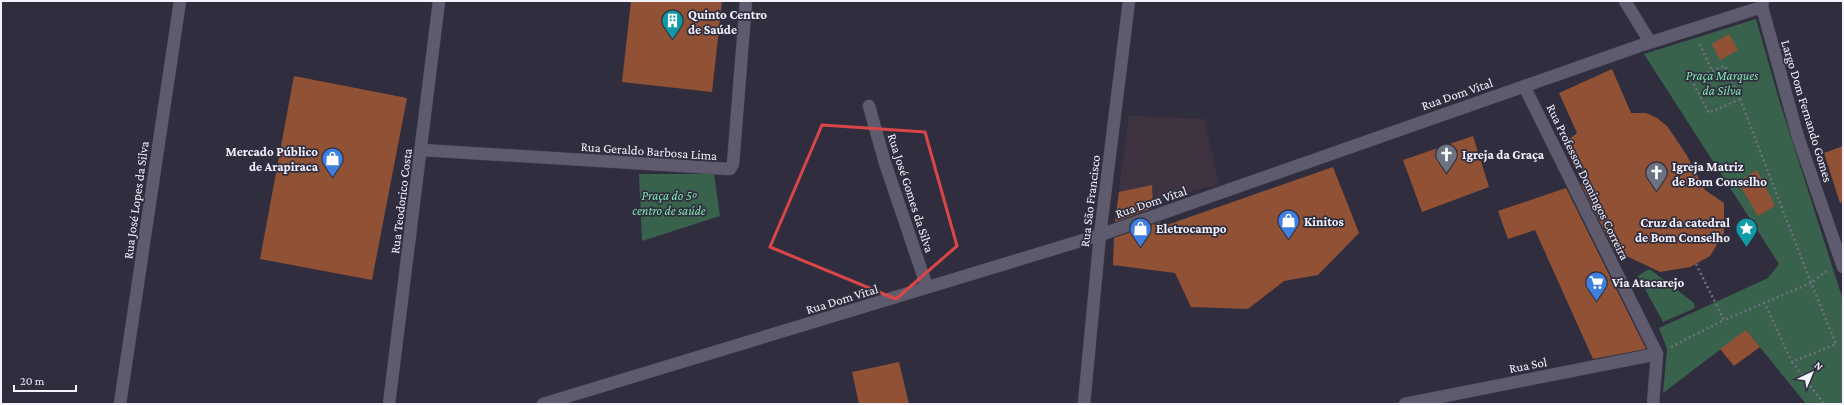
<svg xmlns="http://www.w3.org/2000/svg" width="1844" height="405" font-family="'Crimson Pro',serif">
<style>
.commercial{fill:#403341}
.green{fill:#38624c}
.building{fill:#915135}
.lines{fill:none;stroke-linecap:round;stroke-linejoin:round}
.minor-casing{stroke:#4d4b59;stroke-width:13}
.path{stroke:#706f7d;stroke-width:2.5;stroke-dasharray:2 3;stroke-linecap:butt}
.minor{stroke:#5e5b6e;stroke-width:12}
.marked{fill:none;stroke:#da4648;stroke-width:3;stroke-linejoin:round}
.labels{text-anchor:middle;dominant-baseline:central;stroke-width:3.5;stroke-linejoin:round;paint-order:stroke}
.poi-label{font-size:13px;font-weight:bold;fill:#f3f2fd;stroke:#302e3e;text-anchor:start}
.park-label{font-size:13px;font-style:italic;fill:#7de5af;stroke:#302e3e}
.street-label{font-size:13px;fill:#f3f2fd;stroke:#302e3e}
</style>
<rect width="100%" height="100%" fill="#302e3e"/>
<!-- commercial -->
<path class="commercial" d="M1129,116L1204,119L1219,184L1116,212Z"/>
<!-- green -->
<g class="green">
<path d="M1756,19L1780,103L1843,300V404H1806L1746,330L1663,393L1667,349L1659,328L1768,278L1779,264L1644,54Z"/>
<path d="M639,174H714L720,216L642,241Z"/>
<path d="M1647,270H1651L1694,303L1695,308L1663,322L1638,276Z"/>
</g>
<!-- building -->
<g class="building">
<path d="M631,1H722L712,92L622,82Z"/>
<path d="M1729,34L1738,50L1720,60L1712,44Z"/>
<path d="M1612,69L1631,113H1646L1657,118L1667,126L1686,154L1705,190L1724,203V233L1710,256L1690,267L1660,272L1614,250L1581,184L1587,181L1567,141L1577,133L1559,93Z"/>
<path d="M294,76L407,98L372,280L260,259Z"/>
<path d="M1473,136L1489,187L1422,212L1403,160Z"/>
<path d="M1843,146V202L1840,203L1824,153Z"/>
<path d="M1333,167L1359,233L1318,275L1284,281L1248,309L1191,307L1175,273L1113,265L1114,238L1160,222L1161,227Z"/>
<path d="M1757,170L1775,206L1758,216L1738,182Z"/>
<path d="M1152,185L1153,208L1115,222L1119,192Z"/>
<path d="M1566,188L1646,349L1593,359L1535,230L1508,239L1498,211Z"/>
<path d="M1746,330L1760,347L1734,366L1720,349Z"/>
<path d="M899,362L909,404H859L852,372Z"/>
</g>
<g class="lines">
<defs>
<g id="minor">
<path d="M1625,1L1650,42"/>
<path d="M1763,1L1762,7L1798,137L1843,267"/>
<path d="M1524,86L1657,354L1653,404"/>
<path d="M869,106L885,163L927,287"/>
<path d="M422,150L730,169L733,164L746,1"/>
<path d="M120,404L180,1"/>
<path d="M389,404L439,1"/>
<path d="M543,404L1100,235L1639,46L1762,7"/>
<path d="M1084,404L1100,235L1129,1"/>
<path d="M1405,404L1657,354"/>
</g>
</defs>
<!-- minor casing -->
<use href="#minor" class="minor-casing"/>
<!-- path -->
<g class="path">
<path d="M1700,44L1712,71"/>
<path d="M1740,99L1709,113L1691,79L1725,66L1740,99L1811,283L1828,270"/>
<path d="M1696,264L1724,320L1811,283L1836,344L1792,362L1765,304"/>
<path d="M1671,347L1724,320"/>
<path d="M1792,362L1824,404"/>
</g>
<!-- minor -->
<use href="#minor" class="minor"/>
</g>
<!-- marked area -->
<path class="marked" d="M822,125L925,132L957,246L896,299L770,247Z"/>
<!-- icons -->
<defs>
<symbol id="building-pin" viewBox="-11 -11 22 30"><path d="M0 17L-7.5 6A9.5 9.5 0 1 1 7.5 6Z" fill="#0f9aa8" stroke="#302e3e"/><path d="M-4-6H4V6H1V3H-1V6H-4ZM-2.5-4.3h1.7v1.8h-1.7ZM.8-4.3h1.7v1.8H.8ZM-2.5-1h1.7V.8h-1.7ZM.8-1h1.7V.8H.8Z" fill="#fff"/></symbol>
<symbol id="church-pin" viewBox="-11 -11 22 30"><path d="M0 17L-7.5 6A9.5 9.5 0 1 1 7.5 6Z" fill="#6b7280" stroke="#302e3e"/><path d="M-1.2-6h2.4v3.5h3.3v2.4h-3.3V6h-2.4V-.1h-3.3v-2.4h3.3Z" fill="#fff"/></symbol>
<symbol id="shop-pin" viewBox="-11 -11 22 30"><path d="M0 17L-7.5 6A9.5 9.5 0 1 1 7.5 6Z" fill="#3f7fe0" stroke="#302e3e"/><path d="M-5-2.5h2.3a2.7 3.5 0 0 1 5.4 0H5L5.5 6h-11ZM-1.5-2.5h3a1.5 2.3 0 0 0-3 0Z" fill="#fff"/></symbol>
<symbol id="sight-pin" viewBox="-11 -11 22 30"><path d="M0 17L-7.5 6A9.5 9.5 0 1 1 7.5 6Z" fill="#0f9aa8" stroke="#302e3e"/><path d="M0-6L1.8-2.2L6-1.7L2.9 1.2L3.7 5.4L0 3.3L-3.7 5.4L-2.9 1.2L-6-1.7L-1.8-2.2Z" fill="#fff"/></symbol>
<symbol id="supermarket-pin" viewBox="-11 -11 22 30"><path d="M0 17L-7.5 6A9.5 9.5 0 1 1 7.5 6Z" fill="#3f7fe0" stroke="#302e3e"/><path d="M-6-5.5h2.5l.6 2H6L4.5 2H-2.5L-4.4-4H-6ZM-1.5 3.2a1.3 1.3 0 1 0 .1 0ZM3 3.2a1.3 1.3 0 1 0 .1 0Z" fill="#fff"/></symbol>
</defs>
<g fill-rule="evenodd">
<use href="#building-pin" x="660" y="8" width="25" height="34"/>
<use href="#church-pin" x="1434" y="142" width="25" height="34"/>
<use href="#shop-pin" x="320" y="146" width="25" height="34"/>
<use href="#church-pin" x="1644" y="160" width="25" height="34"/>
<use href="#shop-pin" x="1276" y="208" width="25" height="34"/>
<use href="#shop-pin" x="1128" y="216" width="25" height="34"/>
<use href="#sight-pin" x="1734" y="216" width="25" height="34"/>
<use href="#supermarket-pin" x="1584" y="270" width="25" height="34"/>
</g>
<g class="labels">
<!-- poi labels -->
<g class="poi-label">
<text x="688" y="14">Quinto Centro<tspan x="688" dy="15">de Saúde</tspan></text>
<text x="318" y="151" text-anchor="end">Mercado Público<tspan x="318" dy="15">de Arapiraca</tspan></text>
<text x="1462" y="154">Igreja da Graça</text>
<text x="1672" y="166">Igreja Matriz<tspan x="1672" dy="15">de Bom Conselho</tspan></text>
<text x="1304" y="221">Kinitos</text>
<text x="1730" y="222" text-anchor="end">Cruz da catedral<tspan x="1730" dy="15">de Bom Conselho</tspan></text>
<text x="1156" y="228">Eletrocampo</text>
<text x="1612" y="282">Via Atacarejo</text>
</g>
<!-- park labels -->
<g class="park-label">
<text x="1722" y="75">Praça Marques<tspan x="1722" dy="15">da Silva</tspan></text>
<text x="669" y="195">Praça do 5º<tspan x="669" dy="15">centro de saúde</tspan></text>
</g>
<!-- street labels -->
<g class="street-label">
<text transform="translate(1457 94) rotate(-19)">Rua Dom Vital</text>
<text transform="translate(1807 111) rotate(73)">Largo Dom Fernando Gomes</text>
<text transform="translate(649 151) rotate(4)">Rua Geraldo Barbosa Lima</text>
<text transform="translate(1588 182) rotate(64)">Rua Professor Domingos Correira</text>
<text transform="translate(911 193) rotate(72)">Rua José Gomes da Silva</text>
<text transform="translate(136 200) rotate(-82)">Rua José Lopes da Silva</text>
<text transform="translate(401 201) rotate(-83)">Rua Teodorico Costa</text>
<text transform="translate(1090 201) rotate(-83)">Rua São Francisco</text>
<text transform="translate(1151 202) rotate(-19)">Rua Dom Vital</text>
<text transform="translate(842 299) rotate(-17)">Rua Dom Vital</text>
<text transform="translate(1528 365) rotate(-11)">Rua Sol</text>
</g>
</g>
<!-- border -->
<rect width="1844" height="405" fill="none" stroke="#f3f2fd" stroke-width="4"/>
<!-- north arrow -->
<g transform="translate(1812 373) rotate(44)" stroke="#302e3e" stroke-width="3" paint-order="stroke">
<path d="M0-3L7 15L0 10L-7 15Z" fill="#f3f2fd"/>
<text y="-6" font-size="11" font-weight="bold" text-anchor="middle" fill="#f3f2fd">N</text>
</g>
<!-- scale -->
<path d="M14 385v6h62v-6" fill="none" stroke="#f3f2fd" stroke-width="2"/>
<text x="20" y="385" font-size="12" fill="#f3f2fd" stroke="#302e3e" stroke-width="3" paint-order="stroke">20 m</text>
</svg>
